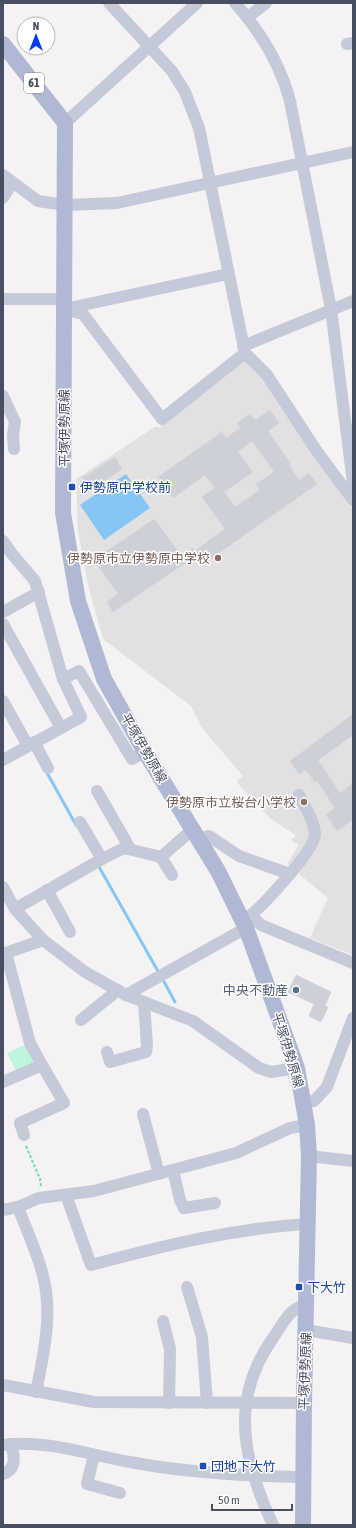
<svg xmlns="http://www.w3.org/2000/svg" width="356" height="1528" font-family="'Asap Condensed','Noto Sans JP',sans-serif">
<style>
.education{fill:#e2e0e1}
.green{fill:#bdf5df}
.water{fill:#86c6f6}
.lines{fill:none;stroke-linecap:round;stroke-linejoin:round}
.stream{stroke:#86c6f6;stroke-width:3}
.building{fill:#ced0d8;stroke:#d5d6de;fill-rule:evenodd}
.path{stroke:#71d7bb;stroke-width:2;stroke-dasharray:3 2;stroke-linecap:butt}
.minor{stroke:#c5cad8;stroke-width:12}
.major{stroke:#afb9d3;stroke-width:16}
.transit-dot{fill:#1a4fb4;stroke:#fff;stroke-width:1.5}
.education-dot{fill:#8d6e63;stroke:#fff;stroke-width:1.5}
.service-dot{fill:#5c6f8a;stroke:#fff;stroke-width:1.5}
.labels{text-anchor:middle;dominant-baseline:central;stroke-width:3;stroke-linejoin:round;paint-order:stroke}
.shield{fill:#fff;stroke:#7e8491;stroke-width:1}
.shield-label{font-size:12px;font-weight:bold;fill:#474f62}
.street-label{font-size:13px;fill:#474f62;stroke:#fff}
.transit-label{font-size:13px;fill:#164399;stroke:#fff;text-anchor:start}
.education-label{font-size:13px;fill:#785e54;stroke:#fff;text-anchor:end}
.service-label{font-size:13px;fill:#4e5e75;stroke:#fff;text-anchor:end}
</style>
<rect width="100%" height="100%" fill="#f4f2f2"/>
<!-- education -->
<path class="education" d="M243,359L261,373L351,504L353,513V955L310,938L328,898L287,864L299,845L291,840L296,835L272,820L239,785L237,781L243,776L202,728L191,706L103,639L88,585L78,531L76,479L156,426L158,428L238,361Z"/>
<!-- green -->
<path class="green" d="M27,1044L36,1063L17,1073L7,1053Z"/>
<!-- water -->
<path class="water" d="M126,474L150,508L104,540L80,505Z"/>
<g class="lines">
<!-- stream -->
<g class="stream">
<path d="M46,771L76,825"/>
<path d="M98,865L159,973"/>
<path d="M162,978L175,1002"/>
</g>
</g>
<!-- building -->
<g class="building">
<path d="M270,410L279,423L268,431L291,464L289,465L299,480L309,473L317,484L205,563L196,550L225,529L202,497L215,488L205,475L173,498L158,477L222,432L226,438L240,428L237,423L250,414L255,420ZM252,441L274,472L256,484L260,490L235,507L224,492L253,472L238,452Z"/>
<path d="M115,457L122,469L91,490L82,478Z"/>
<path d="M154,519L181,555L193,548L197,555L113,612L107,602L118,594L94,560Z"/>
<path d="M353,714V735L318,760L340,793L353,783V819L337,831L326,815L335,808L317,781L315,782L306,770L299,774L290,761Z"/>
<path d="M296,975L331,992L325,1006L328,1007L321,1022L309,1016L314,1004L288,992Z"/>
</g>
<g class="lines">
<!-- path -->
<path class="path" d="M26,1146L40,1179L41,1186"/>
<!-- minor -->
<g class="minor">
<path d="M109,3L172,71L185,92L199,128L245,353L267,375L316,450L353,500"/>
<path d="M235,3C261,32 280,63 290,101L331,309L353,483"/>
<path d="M248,17L266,3"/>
<path d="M347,44L353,43"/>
<path d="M65,123L197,3"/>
<path d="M3,175L38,201L65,205L117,203L353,152"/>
<path d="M3,198L12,183"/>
<path d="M3,299H64"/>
<path d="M69,308L228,274"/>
<path d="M64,309L83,314L162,419L245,353"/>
<path d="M243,346L353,301"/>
<path d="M3,396L15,422L13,435L14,449"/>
<path d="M3,541L12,554L35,581L63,679L81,717L3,760"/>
<path d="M3,612L39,592"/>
<path d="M3,624L61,728"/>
<path d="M63,679L79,671L132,759L145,752"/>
<path d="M3,701L28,746"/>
<path d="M34,742L48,768"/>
<path d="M97,791L128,845V849"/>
<path d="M80,822L102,859"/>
<path d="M200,839L209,836L239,856L290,874"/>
<path d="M161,857L172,875"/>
<path d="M3,887L15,909L43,940L85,972L126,995L193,1021L259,1068L271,1072L297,1068"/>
<path d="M47,890L70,932"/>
<path d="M15,909L102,859L124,848L161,857L193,829"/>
<path d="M251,915C264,904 314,851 315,835C315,822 305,807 299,795"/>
<path d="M245,918L251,915L261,925L353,963"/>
<path d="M3,954L43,940"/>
<path d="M126,995L246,928"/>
<path d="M81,1020L118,990"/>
<path d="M107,1052L110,1062L146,1052L147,1046L144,1002"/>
<path d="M3,1082L42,1065L30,1043L6,953"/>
<path d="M303,1102L314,1101L327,1087L353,1018"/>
<path d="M143,1114L159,1174"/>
<path d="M24,1135L20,1123L64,1103L42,1065"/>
<path d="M309,1156L353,1161"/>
<path d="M173,1170L180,1200L184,1208L215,1203"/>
<path d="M66,1195L91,1265C162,1246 234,1228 309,1224"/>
<path d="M18,1207C29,1237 45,1268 47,1301C49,1331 42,1362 36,1392"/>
<path d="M3,1210L18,1207L39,1198L94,1191L236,1153L290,1128L307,1125"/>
<path d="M187,1287L202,1337L207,1403"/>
<path d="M163,1321L170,1349L169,1403"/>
<path d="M306,1330L353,1338"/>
<path d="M3,1385L94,1402L304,1403"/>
<path d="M3,1445C45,1439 89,1455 130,1462C187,1473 245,1476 303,1477"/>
<path d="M94,1455L87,1484L120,1493"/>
<path d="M3,1474C17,1469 15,1455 10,1444"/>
<path d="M273,1525C243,1460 229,1400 273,1338C279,1330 285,1317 293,1311C296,1308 302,1306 306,1304"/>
</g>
<!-- major -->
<path class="major" d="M3,44L65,123L63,513L78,601L104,679L145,752L218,871L246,928L297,1068L307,1125L309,1156L304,1403L303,1525"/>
</g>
<!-- markers -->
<g class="transit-dot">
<rect x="68" y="483" width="8" height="8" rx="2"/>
<rect x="295" y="1283" width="8" height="8" rx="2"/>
<rect x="199" y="1462" width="8" height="8" rx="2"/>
</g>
<g class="education-dot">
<circle cx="218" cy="558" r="4"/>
<circle cx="304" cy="802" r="4"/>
</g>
<circle class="service-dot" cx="296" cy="990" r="4"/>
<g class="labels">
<!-- shield labels -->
<rect class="shield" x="24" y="73" width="20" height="20" rx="3"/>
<g class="shield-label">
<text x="34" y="83">61</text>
</g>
<!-- street labels -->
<g class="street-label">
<text transform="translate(64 428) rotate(-90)">平塚伊勢原線</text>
<text transform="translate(144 748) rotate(60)">平塚伊勢原線</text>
<text transform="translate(288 1050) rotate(73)">平塚伊勢原線</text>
<text transform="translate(305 1371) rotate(-88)">平塚伊勢原線</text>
</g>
<!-- transit labels -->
<g class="transit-label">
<text x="80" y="487">伊勢原中学校前</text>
<text x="307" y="1287">下大竹</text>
<text x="211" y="1466">団地下大竹</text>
</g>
<!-- education labels -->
<g class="education-label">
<text x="210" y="558">伊勢原市立伊勢原中学校</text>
<text x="296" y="802">伊勢原市立桜台小学校</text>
</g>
<!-- service labels -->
<g class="service-label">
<text x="288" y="990">中央不動産</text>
</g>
</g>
<!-- border -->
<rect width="356" height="1528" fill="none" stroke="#474f62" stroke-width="8"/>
<!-- north arrow -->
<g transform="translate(36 36)"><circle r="19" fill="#ffffff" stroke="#b5b9c0"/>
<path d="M0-3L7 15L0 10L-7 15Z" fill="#063bfa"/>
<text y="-6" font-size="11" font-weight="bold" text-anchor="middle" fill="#474f62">N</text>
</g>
<!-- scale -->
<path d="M212 1504v6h80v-6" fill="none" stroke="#474f62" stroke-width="2"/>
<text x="218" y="1504" font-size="12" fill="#474f62" stroke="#ffffff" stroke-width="3" paint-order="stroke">50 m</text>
</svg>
